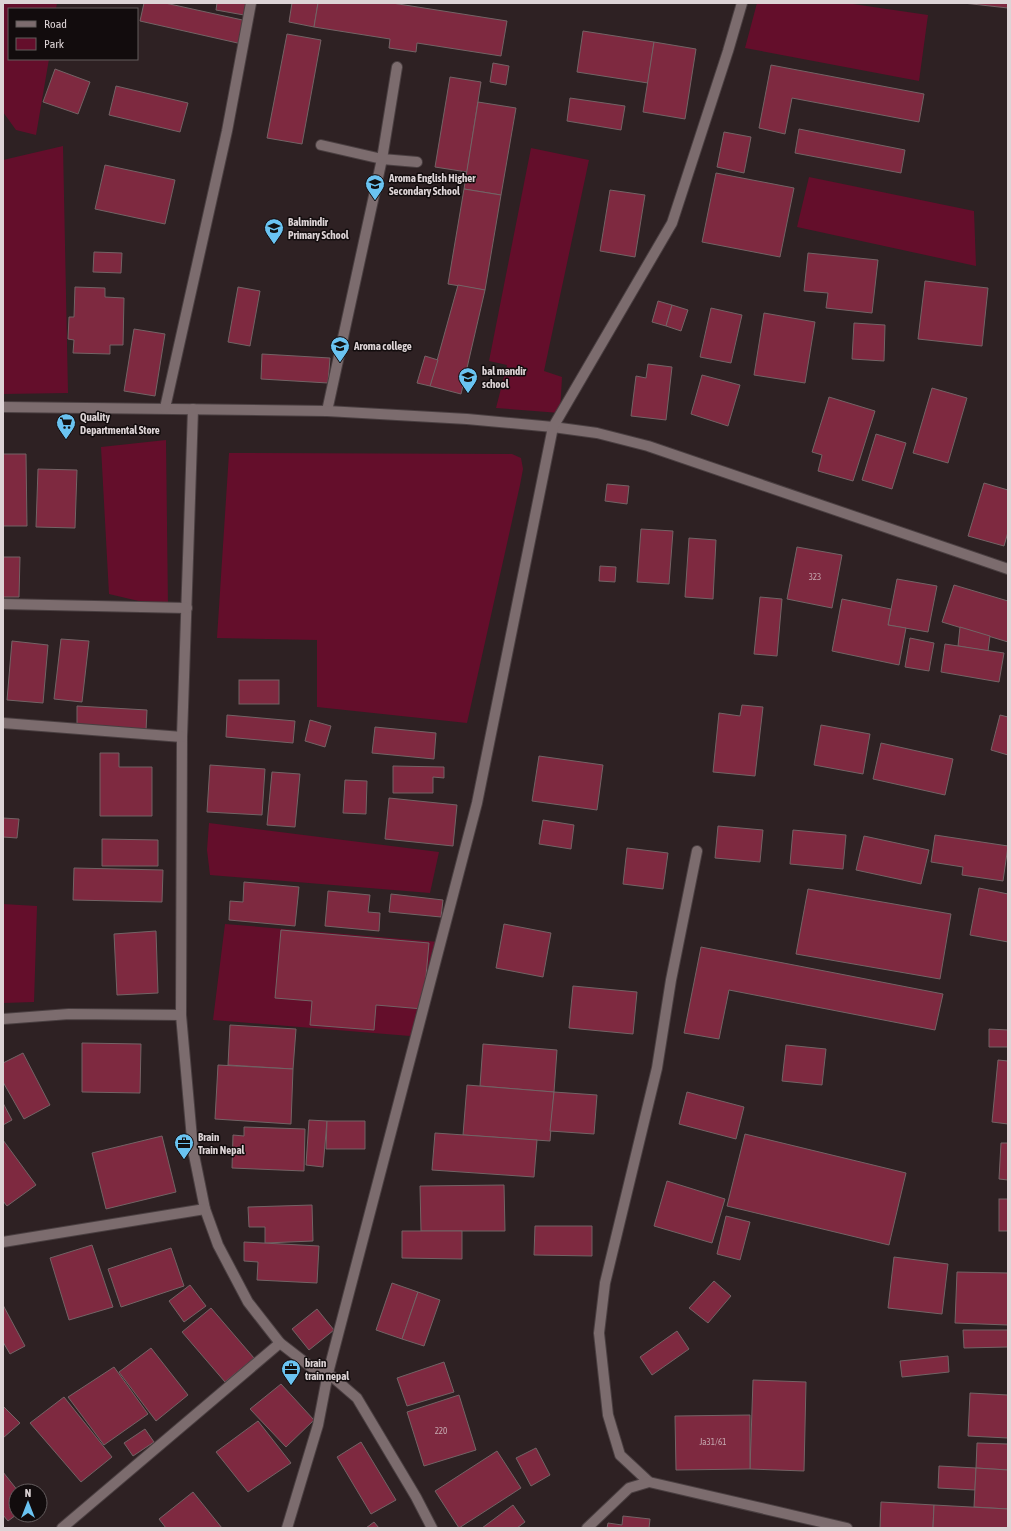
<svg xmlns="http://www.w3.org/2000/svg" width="1011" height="1531" font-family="'Asap Condensed',sans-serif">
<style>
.green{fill:#640e2b}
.building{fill:#7e2940;stroke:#736365}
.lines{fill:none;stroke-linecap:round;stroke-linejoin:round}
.service-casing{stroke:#4a3f41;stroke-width:12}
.minor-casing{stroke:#4a3f41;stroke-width:12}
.service{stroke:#7c6c6e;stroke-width:10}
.minor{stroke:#7c6c6e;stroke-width:10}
.labels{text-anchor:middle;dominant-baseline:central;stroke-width:3;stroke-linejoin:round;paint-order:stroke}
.number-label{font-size:9px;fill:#c5a9b0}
.poi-label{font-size:11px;font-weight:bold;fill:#ddd4d6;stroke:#120c0d;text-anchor:start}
</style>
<rect width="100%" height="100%" fill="#2e2123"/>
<!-- green -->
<g class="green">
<path d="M3,3H57L56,9H9V59H49L36,135L16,130L3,112Z"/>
<path d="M757,3H846L928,15L919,81L745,48Z"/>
<path d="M63,146L68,393L3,394V160Z"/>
<path d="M531,148L589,160L544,371L562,377L560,413L496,408L507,365L489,361Z"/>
<path d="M809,177L974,211L976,266L797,227Z"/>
<path d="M166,440L168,608L109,594L101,447Z"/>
<path d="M229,453L512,454L521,458L523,469L520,485L467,723L317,707V640L217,638Z"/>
<path d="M209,823L439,852L430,893L210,875L207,850Z"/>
<path d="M3,904L37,906L34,1002L3,1003Z"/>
<path d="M225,924L439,942L421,1023L410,1036L213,1020Z"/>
</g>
<!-- building -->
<g class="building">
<path d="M144,3H165L247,21L242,44L140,21Z"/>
<path d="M217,3H247L244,15L216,10Z"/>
<path d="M292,3H318L314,27L289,22Z"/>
<path d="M318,3H392L507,21L501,56L417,43L416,52L389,48L390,39L314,27Z"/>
<path d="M963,3H1008V8Z"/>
<path d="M583,31L654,42L648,83L577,72Z"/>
<path d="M287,34L321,40L302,144L267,138Z"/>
<path d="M654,42L696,49L685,119L643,112Z"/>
<path d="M493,63L509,66L506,85L490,82Z"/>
<path d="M771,65L924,94L919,122L792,98L785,134L759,128Z"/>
<path d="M55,69L90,82L78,114L43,102Z"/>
<path d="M450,77L481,82L467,172L435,167Z"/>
<path d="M116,86L188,103L180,132L109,115Z"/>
<path d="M570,98L625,106L621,130L567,121Z"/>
<path d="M478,102L516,108L501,195L464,189Z"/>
<path d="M799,129L905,150L901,173L795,153Z"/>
<path d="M724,132L751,137L744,173L717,167Z"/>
<path d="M105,165L175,180L165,224L95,209Z"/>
<path d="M716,173L794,188L780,257L702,242Z"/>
<path d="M464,189L501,195L485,290L448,284Z"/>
<path d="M610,190L645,195L635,257L600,251Z"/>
<path d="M94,252L122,253L121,273L93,272Z"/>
<path d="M808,253L878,260L872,313L826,308L828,293L804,291Z"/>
<path d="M925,281L988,288L982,346L918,339Z"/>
<path d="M458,285L485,290L461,394L430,386Z"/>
<path d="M75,287L105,288V297L124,298L123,345H110V354L73,353L74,340L68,339L69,317H74Z"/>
<path d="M238,287L260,291L250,346L228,342Z"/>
<path d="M658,301L672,305L666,326L652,322Z"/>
<path d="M672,305L688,310L681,331L666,326Z"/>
<path d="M711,308L742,315L731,363L700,357Z"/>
<path d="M764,313L815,322L805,383L754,375Z"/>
<path d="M854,323L885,325L884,361L852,359Z"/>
<path d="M134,329L165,334L155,396L124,391Z"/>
<path d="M262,354L330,358L328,383L261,379Z"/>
<path d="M425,356L438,360L430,386L417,383Z"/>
<path d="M648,364L672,367L666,420L631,416L636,376L646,378Z"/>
<path d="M702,375L740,385L728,426L691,414Z"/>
<path d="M932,388L967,398L948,463L913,453Z"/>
<path d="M829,397L875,411L853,481L818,471L822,455L812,452Z"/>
<path d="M876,434L906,443L892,489L862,480Z"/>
<path d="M3,454H26L27,526H3Z"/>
<path d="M38,469L77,470L75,528L36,527Z"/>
<path d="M984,483L1008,490V532L1004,546L968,536Z"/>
<path d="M607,484L629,486L627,504L605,501Z"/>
<path d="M641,529L673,531L669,584L637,582Z"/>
<path d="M689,538L716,540L713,599L685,597Z"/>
<path d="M797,547L842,555L832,608L787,599Z"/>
<path d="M3,557H20L19,597H3Z"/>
<path d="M600,566L616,567L615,582L599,581Z"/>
<path d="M897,579L937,586L928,632L888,625Z"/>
<path d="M954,585L1008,601V642L942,622Z"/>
<path d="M760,597L782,599L777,656L754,654Z"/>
<path d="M842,599L891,609L888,625L906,628L899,665L832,651Z"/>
<path d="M960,627L990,636L988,651L958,646Z"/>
<path d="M910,638L934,643L929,671L905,667Z"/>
<path d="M61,639L89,641L82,702L54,699Z"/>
<path d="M12,641L48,645L43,703L7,700Z"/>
<path d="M945,644L1004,653L999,682L941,672Z"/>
<rect x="239" y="680" width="40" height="24"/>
<path d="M742,705L763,707L755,776L713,772L719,713L740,716Z"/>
<path d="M77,706L147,710L146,731L77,727Z"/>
<path d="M227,715L295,721L293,743L226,737Z"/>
<path d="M1000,715L1008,717V755L991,750Z"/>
<path d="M310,720L331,726L325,747L305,741Z"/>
<path d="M821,725L870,734L863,774L814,765Z"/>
<path d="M375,727L436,733L434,759L372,753Z"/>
<path d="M881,743L953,759L945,795L873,779Z"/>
<path d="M100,753H119V767H152V816H100Z"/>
<path d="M539,756L603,765L597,810L532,801Z"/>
<path d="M210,765L265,769L262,815L207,812Z"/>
<path d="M393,766L444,767V778L433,777V793H393Z"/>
<path d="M272,772L300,774L295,827L267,825Z"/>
<path d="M345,780L367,781L366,814L343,813Z"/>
<path d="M389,798L457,805L453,846L385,839Z"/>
<path d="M3,818L19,819L17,838L3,837Z"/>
<path d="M543,820L574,825L571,849L539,844Z"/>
<path d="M718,826L763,830L760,862L715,858Z"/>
<path d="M793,830L846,835L843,869L790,864Z"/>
<path d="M935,835L1008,846L1003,881L962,875L963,867L931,862Z"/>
<path d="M864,836L929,850L921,884L856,870Z"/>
<path d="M102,839L158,840V866H102Z"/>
<path d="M627,848L668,853L663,889L623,884Z"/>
<path d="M74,868L163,870L162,902L73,900Z"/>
<path d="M244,882L299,887L295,926L229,920L230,901L243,902Z"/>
<path d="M979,888L1008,894V942L970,935Z"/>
<path d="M808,889L951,914L940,979L796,954Z"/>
<path d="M328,891L370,895L368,912L380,913L379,931L325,926Z"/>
<path d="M391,894L443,900L441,917L389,912Z"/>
<path d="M504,924L551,933L543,977L496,968Z"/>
<path d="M281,930L429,943L423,1009L376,1005L374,1030L310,1025L312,1001L275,998Z"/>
<path d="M156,931L158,993L117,995L114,934Z"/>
<path d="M701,947L943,994L935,1030L729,990L719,1039L684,1033Z"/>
<path d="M573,986L637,992L633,1034L569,1028Z"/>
<path d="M230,1025L296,1029L293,1069L228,1065Z"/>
<path d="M989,1029L1008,1030V1047H989Z"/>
<path d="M82,1043L141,1044L140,1093L82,1092Z"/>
<path d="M483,1044L557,1050L554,1092L480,1086Z"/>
<path d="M786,1045L826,1049L822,1085L782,1081Z"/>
<path d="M23,1053L50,1105L24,1119L3,1082V1063Z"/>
<path d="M998,1060L1008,1061V1124L992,1122Z"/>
<path d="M218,1065L293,1069L291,1124L215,1119Z"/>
<path d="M467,1085L554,1092L550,1141L463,1135Z"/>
<path d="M554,1092L597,1095L594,1134L550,1131Z"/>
<path d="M687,1092L744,1107L736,1139L679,1124Z"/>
<path d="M3,1103L12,1120L3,1125Z"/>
<path d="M309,1120L327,1121L323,1167L306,1165Z"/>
<path d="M327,1121H365V1149H326Z"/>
<path d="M244,1127L305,1129L304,1171L232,1168L233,1135L244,1136Z"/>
<path d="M435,1133L537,1140L534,1177L432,1170Z"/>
<path d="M745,1134L906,1173L889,1245L727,1206Z"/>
<path d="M162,1136L176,1192L106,1209L92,1153Z"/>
<path d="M3,1140L36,1185L7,1206L3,1201Z"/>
<path d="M1001,1143H1008V1180L999,1179Z"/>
<path d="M667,1181L725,1199L712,1243L654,1226Z"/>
<path d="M504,1185L505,1231H421L420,1186Z"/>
<rect x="999" y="1199" width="9" height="32"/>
<path d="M312,1205L313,1241L265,1243V1227H249L248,1207Z"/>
<path d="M726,1216L750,1222L740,1260L717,1254Z"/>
<path d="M535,1226H592V1256L534,1255Z"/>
<path d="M402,1231H462V1259L402,1258Z"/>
<path d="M244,1242L319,1246L317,1283L257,1280L258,1262L244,1261Z"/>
<path d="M92,1245L113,1307L69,1320L50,1258Z"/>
<path d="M171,1248L184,1286L121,1307L108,1269Z"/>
<path d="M894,1257L948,1264L942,1314L888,1308Z"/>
<path d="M957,1272L1008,1273V1325L955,1323Z"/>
<path d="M714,1281L731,1296L708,1323L689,1308Z"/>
<path d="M392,1283L418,1292L402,1339L376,1330Z"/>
<path d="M190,1285L206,1306L184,1322L169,1301Z"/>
<path d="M418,1292L440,1300L424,1346L402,1339Z"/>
<path d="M3,1305L25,1346L10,1354L3,1342Z"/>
<path d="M211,1308L254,1358L225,1382L182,1332Z"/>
<path d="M317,1309L334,1330L309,1350L292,1329Z"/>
<path d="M963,1330H1008V1347L964,1348Z"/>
<path d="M677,1331L689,1349L652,1375L640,1357Z"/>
<path d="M151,1348L188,1395L156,1421L119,1372Z"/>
<path d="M948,1356L949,1372L902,1377L900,1361Z"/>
<path d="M444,1362L454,1392L407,1406L397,1378Z"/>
<path d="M114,1367L148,1414L104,1445L68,1397Z"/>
<path d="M753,1380L806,1382L804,1471L750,1469Z"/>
<path d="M281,1384L314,1420L286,1447L250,1409Z"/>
<path d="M970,1393L1008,1395V1438L968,1436Z"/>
<path d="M459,1395L476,1450L424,1466L407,1412Z"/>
<path d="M64,1397L112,1457L81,1482L30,1423Z"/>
<path d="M3,1406L20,1423L3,1438Z"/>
<path d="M750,1415V1469L676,1470L675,1416Z"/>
<path d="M258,1421L291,1463L248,1492L216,1452Z"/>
<path d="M145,1429L154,1442L133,1456L124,1443Z"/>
<path d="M361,1442L396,1500L371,1514L337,1457Z"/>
<path d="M977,1443L1008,1444V1470L976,1468Z"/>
<path d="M536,1448L550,1475L531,1486L516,1458Z"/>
<path d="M497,1451L521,1488L459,1528L435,1491Z"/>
<path d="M939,1466L976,1468L975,1490L938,1488Z"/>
<path d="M976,1468L1008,1470V1509L974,1507Z"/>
<path d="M3,1472L18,1491H16V1515L8,1521L3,1515Z"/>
<path d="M193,1492L222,1528H166L159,1519Z"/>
<path d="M881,1502L934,1505L933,1528H880Z"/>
<path d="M513,1505L525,1522L517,1528H482Z"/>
<path d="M934,1505L1008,1509V1528H933Z"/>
<path d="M623,1516L650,1519L649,1528H607L608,1523L622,1525Z"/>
<path d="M374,1522L379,1528H366Z"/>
</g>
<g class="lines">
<defs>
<g id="service">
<path d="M321,145L382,159L417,162"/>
<path d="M327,411L382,159L397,67"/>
</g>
<g id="minor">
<path d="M3,407L327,411L467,419L553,427L597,433L648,446L1008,569"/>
<path d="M165,408L227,131L251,3"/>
<path d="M193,409L182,737L181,1015L193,1150L205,1209"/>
<path d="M3,604L187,608"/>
<path d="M3,723L182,737"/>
<path d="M697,851L671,980L657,1068L605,1283L599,1333L608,1415L620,1455L649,1482L847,1528"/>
<path d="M3,1019L69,1014L181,1015"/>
<path d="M3,1242L205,1209L218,1245L248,1302L280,1343L311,1367L328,1373L357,1398L416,1497L432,1528"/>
<path d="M62,1528L280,1343"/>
<path d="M287,1528L318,1425L328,1373L477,803L553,427L672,223L728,51L742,3"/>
<path d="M587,1528L629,1488L649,1482"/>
</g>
</defs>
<!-- service casing -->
<use href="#service" class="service-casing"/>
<!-- minor casing -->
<use href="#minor" class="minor-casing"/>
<!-- service -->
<use href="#service" class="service"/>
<!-- minor -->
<use href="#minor" class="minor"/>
</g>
<!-- icons -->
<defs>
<symbol id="school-pin" viewBox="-11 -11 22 30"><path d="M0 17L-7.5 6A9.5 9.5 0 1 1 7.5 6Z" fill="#6ac3f1" stroke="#120c0d"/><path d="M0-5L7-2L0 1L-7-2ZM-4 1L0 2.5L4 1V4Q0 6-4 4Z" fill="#111"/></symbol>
<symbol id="university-pin" viewBox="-11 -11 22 30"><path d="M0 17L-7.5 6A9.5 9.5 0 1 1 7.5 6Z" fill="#6ac3f1" stroke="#120c0d"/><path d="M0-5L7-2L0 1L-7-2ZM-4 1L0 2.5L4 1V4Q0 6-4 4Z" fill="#111"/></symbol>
<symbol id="supermarket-pin" viewBox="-11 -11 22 30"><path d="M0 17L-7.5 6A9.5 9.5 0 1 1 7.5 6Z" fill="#6ac3f1" stroke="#120c0d"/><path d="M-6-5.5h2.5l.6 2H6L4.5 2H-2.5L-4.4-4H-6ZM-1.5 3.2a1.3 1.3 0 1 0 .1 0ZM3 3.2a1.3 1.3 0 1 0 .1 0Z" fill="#111"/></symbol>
<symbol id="office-pin" viewBox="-11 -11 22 30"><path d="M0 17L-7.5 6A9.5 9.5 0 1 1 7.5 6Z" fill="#6ac3f1" stroke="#120c0d"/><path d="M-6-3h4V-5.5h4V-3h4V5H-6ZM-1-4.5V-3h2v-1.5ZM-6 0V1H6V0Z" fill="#111"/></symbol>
</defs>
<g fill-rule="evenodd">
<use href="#school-pin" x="364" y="173" width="22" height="30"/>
<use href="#school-pin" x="263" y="217" width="22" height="30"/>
<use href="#university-pin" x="329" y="335" width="22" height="30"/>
<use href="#school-pin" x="457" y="366" width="22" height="30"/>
<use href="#supermarket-pin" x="55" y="412" width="22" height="30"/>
<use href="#office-pin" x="173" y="1132" width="22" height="30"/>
<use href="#office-pin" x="280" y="1358" width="22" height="30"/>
</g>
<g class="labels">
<!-- number labels -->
<g class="number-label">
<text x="815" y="577">323</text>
<text x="441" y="1431">220</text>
<text x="713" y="1442">Ja31/61</text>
</g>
<!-- poi labels -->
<g class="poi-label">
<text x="389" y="178">Aroma English Higher<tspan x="389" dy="13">Secondary School</tspan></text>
<text x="288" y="222">Balmindir<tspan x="288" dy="13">Primary School</tspan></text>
<text x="354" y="346">Aroma college</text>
<text x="482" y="371">bal mandir<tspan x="482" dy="13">school</tspan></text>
<text x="80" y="417">Quality<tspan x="80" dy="13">Departmental Store</tspan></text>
<text x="198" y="1137">Brain<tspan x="198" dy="13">Train Nepal</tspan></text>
<text x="305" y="1363">brain<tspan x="305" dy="13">train nepal</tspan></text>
</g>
</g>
<!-- border -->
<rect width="1011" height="1531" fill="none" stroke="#ddd4d6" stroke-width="8"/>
<!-- legend -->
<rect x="8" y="8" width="130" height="52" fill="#120c0d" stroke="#635c5d"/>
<rect x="16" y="21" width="20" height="6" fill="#7c6c6e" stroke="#635c5d"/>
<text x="44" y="28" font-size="12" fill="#ddd4d6">Road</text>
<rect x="16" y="38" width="20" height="12" fill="#640e2b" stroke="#635c5d"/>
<text x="44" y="48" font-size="12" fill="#ddd4d6">Park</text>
<!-- north arrow -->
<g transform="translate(28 1503)"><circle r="19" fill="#120c0d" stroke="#635c5d"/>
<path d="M0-3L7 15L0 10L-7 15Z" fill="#6ac3f1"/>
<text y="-6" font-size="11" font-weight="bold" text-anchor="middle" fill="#ddd4d6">N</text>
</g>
</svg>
